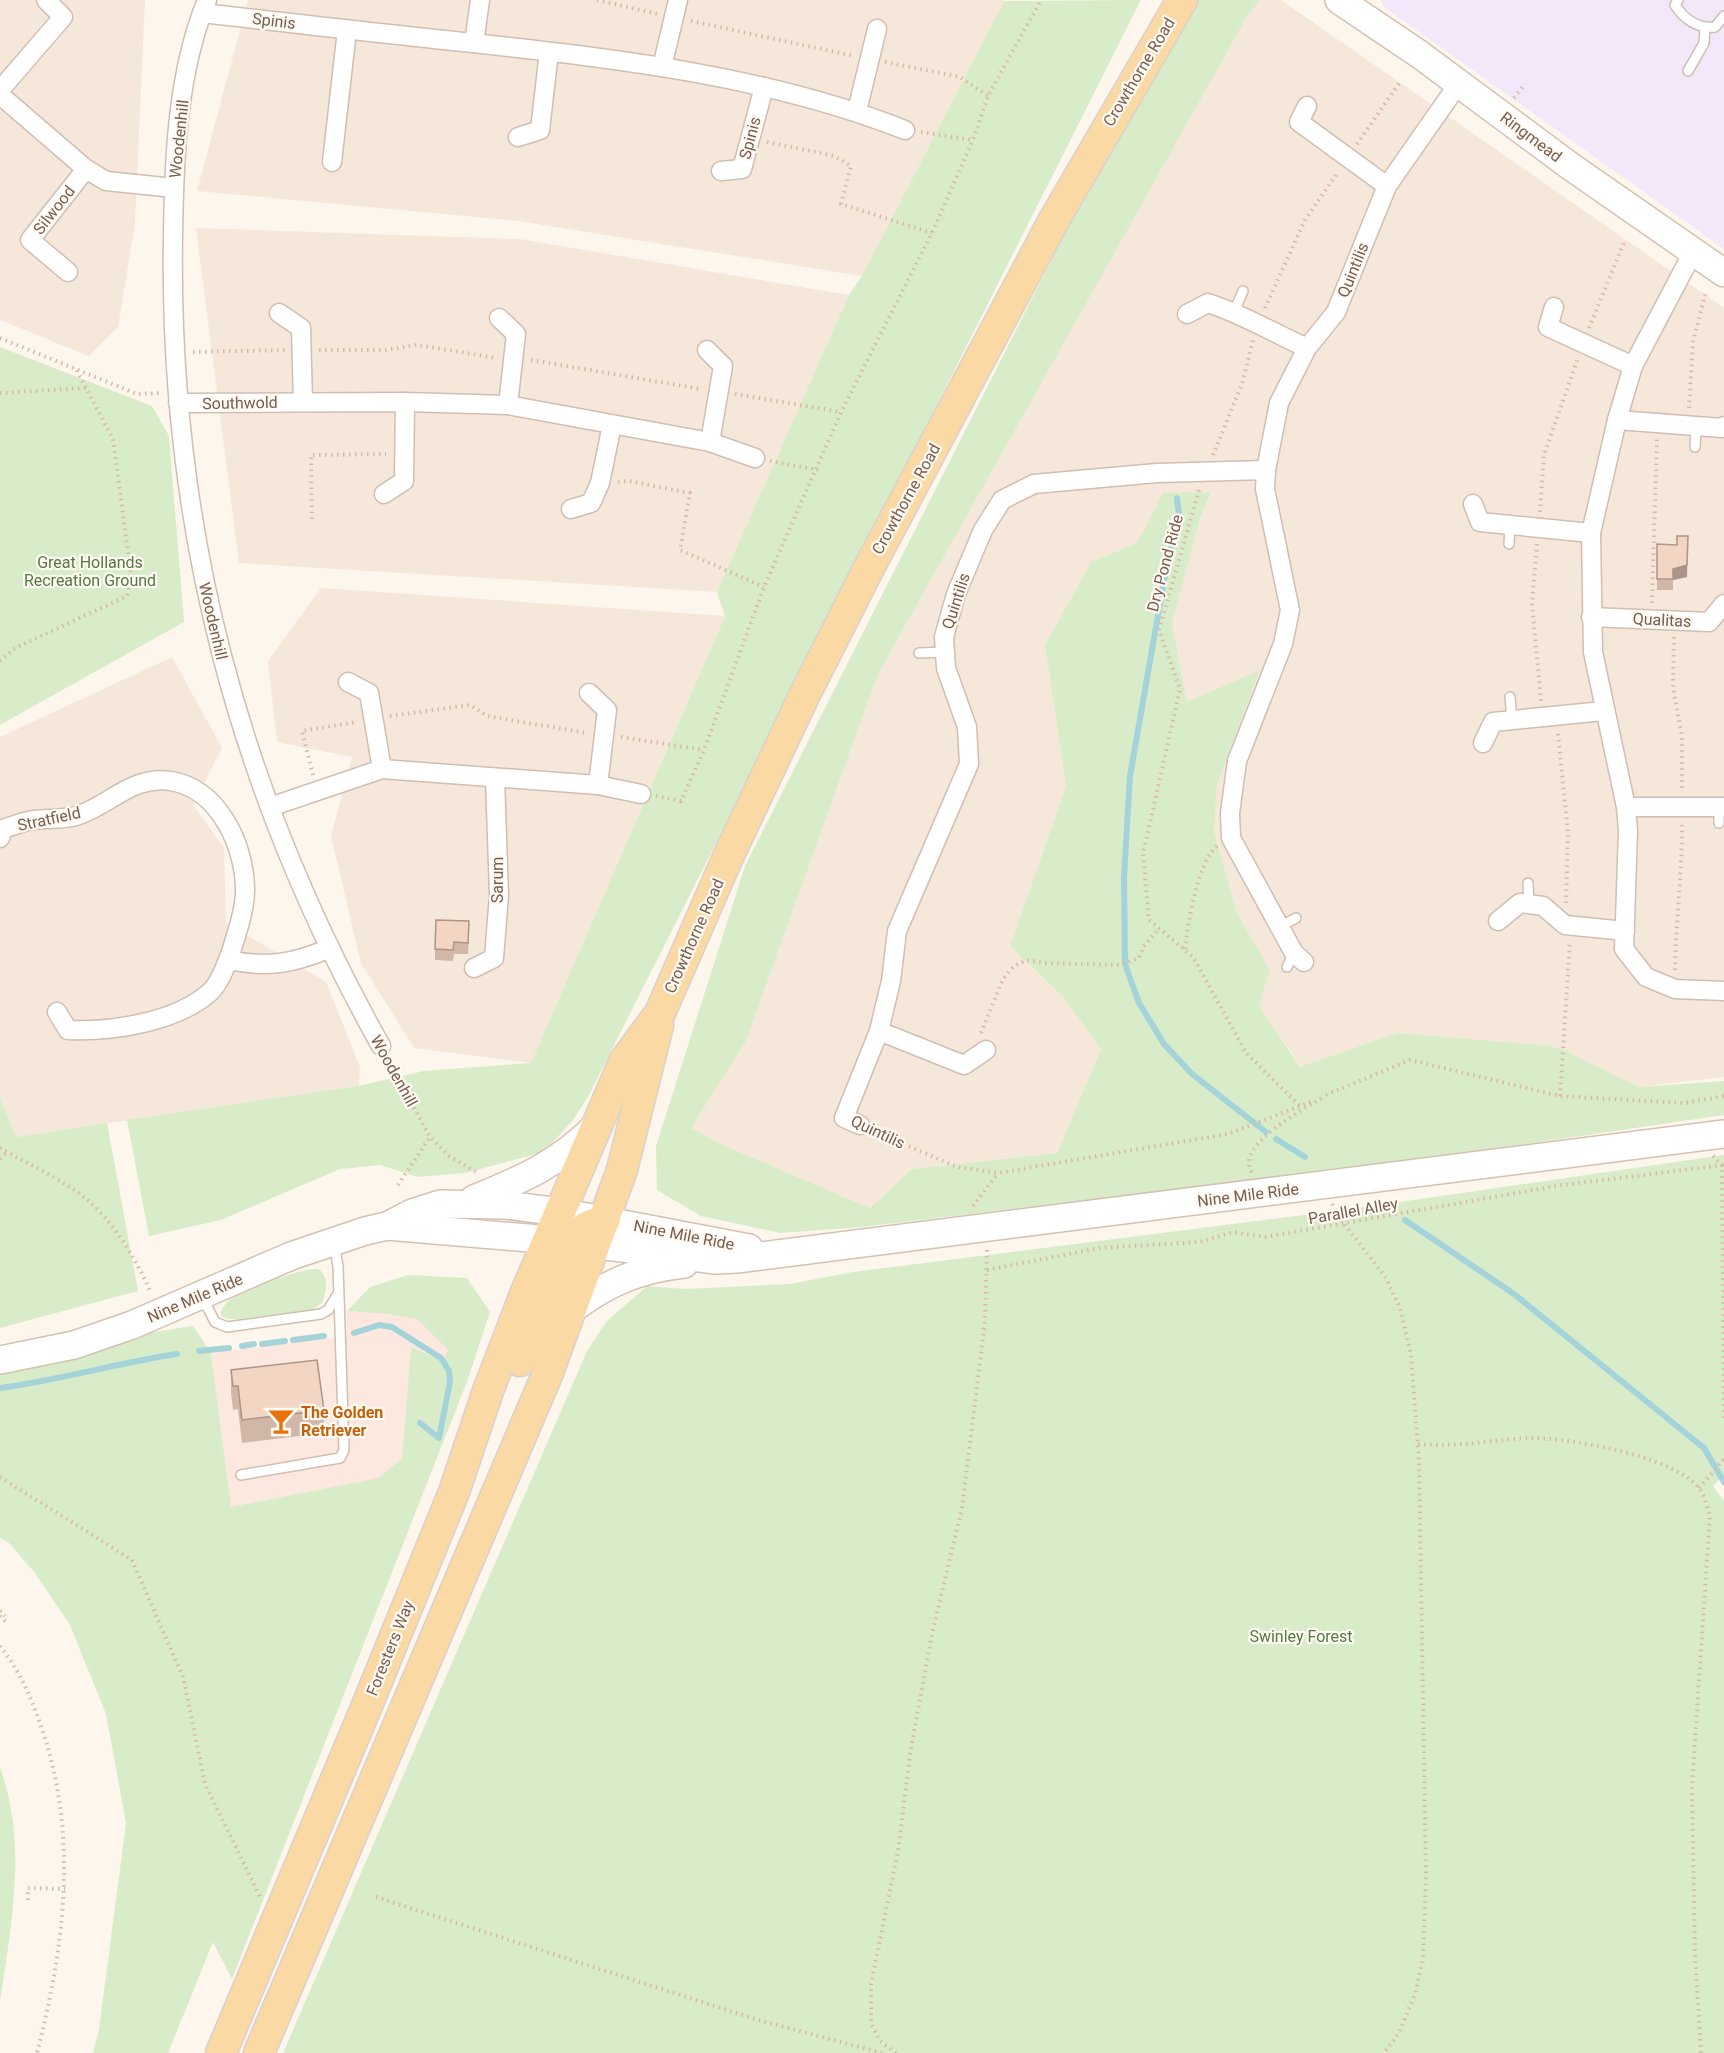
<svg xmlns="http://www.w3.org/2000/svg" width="1724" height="2053" font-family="Roboto,sans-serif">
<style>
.residential{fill:#f5e8da}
.commercial{fill:#fde8e0}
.education{fill:#f3e8fa}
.green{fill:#d8ecc9}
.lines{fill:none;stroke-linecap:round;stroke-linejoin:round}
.stream{stroke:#a5d3da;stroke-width:6}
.lane-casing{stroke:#d1beb0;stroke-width:12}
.street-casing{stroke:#d1beb0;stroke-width:21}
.secondary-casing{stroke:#d6c0b0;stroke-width:30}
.primary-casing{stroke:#dad1cd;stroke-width:33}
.path{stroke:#d9b8a5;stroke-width:4;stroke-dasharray:1.5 4.5;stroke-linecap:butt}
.lane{stroke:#fff;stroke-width:9}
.street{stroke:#fff;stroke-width:18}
.secondary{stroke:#fff;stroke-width:27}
.primary{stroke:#fbd9a5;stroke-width:30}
.wall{fill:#d1b7a8}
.shaded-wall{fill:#aa9588}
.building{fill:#f3d5c3;stroke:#aa9588;stroke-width:1.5}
.labels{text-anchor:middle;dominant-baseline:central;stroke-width:4.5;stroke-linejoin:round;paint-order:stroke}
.street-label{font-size:16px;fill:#7a5c4d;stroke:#fffaf3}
.park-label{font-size:16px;fill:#537a41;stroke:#fffaf3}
.food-label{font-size:16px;font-weight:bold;fill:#c56008;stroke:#fffaf3;text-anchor:start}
</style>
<rect width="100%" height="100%" fill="#fdf6ec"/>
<!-- residential -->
<g class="residential">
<path d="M0,0H145L135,223L118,327L89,356L0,320Z"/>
<path d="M248,0H1002L1004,1L862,276L518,221L197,191Z"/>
<path d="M1260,0H1281L1724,308V1077L1639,1087L1566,1051L1397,1033L1301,1067L1259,1005L1270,970L1237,913L1214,831L1217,785L1260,671L1187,703L1172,623L1200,519L1211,493H1163L1137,543L1091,562L1045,645L1066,786L1010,946L1064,998L1101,1049L1057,1153L912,1169L870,1208L723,1145L690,1128L746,1041L878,674L1124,234L1245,20Z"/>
<path d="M196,228L520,239L849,295L717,592L239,563Z"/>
<path d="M321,588L725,616L531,1063L414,1048L361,963L331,836L352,757L277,742L268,661Z"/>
<path d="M172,657L222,748L193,805L224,848L226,923L326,982L360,1067L359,1086L16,1137L0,1098V737Z"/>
</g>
<!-- commercial -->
<path class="commercial" d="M347,1311L388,1314L417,1319L448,1350L444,1361L411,1347L402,1458L379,1478L231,1508L211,1353L347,1336Z"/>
<!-- education -->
<path class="education" d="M1381,0H1724V249L1384,7Z"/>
<!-- green -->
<g class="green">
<path d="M1141,0L589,1095L573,1120L544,1152L465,1173L418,1177L380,1165L340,1169L221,1220L149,1236L127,1120L358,1086L424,1071L531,1063L725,616L717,592L849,295L862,276L1004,1Z"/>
<path d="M1191,0H1260L1245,20L878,674L746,1041L691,1128L723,1145L870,1208L912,1169L1057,1153L1101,1049L1064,998L1010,946L1066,786L1045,645L1091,562L1137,543L1163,493L1211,492L1200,519L1172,623L1187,702L1260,670L1217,785L1214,831L1237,913L1270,970L1259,1005L1300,1067L1397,1033L1550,1046L1566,1051L1639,1087L1724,1081V1115L1397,1163L862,1227L781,1233L701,1216L657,1190L656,1146L745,866L1145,75Z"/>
<path d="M0,347L152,406L169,436L184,622L0,725Z"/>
<path d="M0,1098L16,1137L107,1123L138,1291L0,1328Z"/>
<path d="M1724,1155V1474L1713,1486L1724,1501V2053H283L587,1351L606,1322L647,1286L684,1289L790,1284L853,1272L1351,1209Z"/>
<path d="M309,1269H319C329,1279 327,1290 322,1303L311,1310L239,1319H228L221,1316C220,1290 288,1276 309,1269Z"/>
<path d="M408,1275L467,1278L490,1312L468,1379L232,1979L213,1942L168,2053H93L99,2029L126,1823L106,1714L70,1625L35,1573L9,1543L0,1538V1371L119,1344L147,1333L193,1326L211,1353L231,1507L379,1478L402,1458L411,1347L443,1361L448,1350L417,1319L388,1314L347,1311L370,1287Z"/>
<path d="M0,1768C28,1842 11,1926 0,2002Z"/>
</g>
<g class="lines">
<!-- stream -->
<g class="stream">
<path d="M1177,498L1180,523L1169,552L1130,776L1124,877L1125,964L1139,1003L1164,1044L1192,1074L1266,1132"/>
<path d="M1276,1139L1305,1157"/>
<path d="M1377,1201L1392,1210"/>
<path d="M1405,1220L1514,1294L1704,1448L1724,1482"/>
<path d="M354,1333L379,1325L392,1327L441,1358L449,1371L450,1382L439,1438L420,1423"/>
<path d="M293,1340L324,1336"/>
<path d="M262,1344L285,1341"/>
<path d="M242,1346L254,1344"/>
<path d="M199,1351L229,1348"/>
<path d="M0,1388C60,1380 117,1363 177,1354"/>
</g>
<defs>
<g id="lane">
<path d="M1678,0L1675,5C1684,19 1698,29 1715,27L1724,16"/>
<path d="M1688,71L1704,43L1705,28"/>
<path d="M1234,312L1243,291"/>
<path d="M1695,447L1696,427"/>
<path d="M1509,544L1510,524"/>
<path d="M919,653L944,652"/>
<path d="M1510,697L1512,720"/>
<path d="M1719,807V823"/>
<path d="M1528,883L1529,904"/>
<path d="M1279,927L1296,918"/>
<path d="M1287,967L1294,953"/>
<path d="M202,1297L215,1322L227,1327L321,1314L328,1310L338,1294"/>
<path d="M241,1475L340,1458L344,1450L338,1266L334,1243"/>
</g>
<g id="street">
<path d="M207,0C177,73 174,158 173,236C168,527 239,793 381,1046"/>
<path d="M202,13C292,23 383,34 473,43C619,59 768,76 905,130"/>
<path d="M474,43L480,0"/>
<path d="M662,67L678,0"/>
<path d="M0,90L63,17L46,0"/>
<path d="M0,95L86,169L106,181L174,188"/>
<path d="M1307,106L1299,122L1387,186"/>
<path d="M857,111L877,29"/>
<path d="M518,137L540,130L549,52"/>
<path d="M332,162L347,30"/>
<path d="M721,171L742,169L764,87"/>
<path d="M1693,252L1633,366L1617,420L1591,533L1593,652L1626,807L1628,831L1624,949L1646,977L1675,989L1724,991"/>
<path d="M68,272L30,240L86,169"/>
<path d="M1554,307L1548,327L1633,366"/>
<path d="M279,313L301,328L303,402"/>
<path d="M1187,314L1208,303C1242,314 1274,333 1307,348"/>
<path d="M499,318L516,334L508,405"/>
<path d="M707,350L723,366L710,442"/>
<path d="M178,403L405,402L508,405L710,442L755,458"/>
<path d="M1617,420L1722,428L1724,426"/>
<path d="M384,494L404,481L405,402"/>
<path d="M1473,504L1480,522L1591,533"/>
<path d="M571,509L591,503L600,483L612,425"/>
<path d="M1591,617L1709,622L1724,604"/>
<path d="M348,682L369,693L382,769"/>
<path d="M589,693L607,710L598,785"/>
<path d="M1483,743L1493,722L1603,711"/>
<path d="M270,807L382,769L598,785L641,794"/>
<path d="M1626,807H1724"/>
<path d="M0,838L3,829C13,826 24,821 34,820C48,818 66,820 79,815C111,804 133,775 171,781C219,789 245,846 245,890C245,910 237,932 231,952C227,963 220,983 210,992C177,1022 112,1032 68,1030L57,1012"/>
<path d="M1498,921L1520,903L1543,906L1565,925L1625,931"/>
<path d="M228,960C267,968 293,964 330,948"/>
<path d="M1304,962L1294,953L1231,838L1230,813L1237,761L1283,644L1290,610L1265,489L1266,470L1279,403L1307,348L1336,312L1387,186L1459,83"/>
<path d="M474,968L494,958L499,895L495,778"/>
<path d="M879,1031L964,1065L986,1050"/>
<path d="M860,1125L844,1118L879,1031L891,981L897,931L969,764L967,727L946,668L944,637L956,594L983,530L1002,500L1034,484L1157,473L1266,470"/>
</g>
<g id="secondary">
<path d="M1339,0L1419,54L1570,166L1724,273"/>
<path d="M474,1199C523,1179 558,1164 596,1126"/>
<path d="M387,1226L575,1242L715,1260L737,1259L1724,1134"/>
<path d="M571,1310C607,1283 638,1269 684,1264"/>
<path d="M0,1360L74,1345L132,1325L291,1256L365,1231L387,1226L412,1213L440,1204L506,1205L560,1212L749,1248"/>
</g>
<g id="primary">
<path d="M520,1361L565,1257L585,1228L605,1219"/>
<path d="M221,2053L366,1708L454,1492L488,1391L526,1292L624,1062L660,1013L728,857L805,694L871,564L1054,220L1182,0"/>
<path d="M259,2053L547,1375L622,1170L658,1026"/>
</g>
</defs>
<!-- lane casing -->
<use href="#lane" class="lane-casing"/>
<!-- street casing -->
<use href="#street" class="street-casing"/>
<!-- secondary casing -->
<use href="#secondary" class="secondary-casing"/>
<!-- primary casing -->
<use href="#primary" class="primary-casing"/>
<!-- path -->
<g class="path">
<path d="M597,0L658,14"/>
<path d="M691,21L854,56"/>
<path d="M885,62L960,77L988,96"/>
<path d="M1514,98L1524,85"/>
<path d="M921,132L973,140"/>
<path d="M767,142L834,156L851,166L841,204L932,233"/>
<path d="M1357,144L1400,82"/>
<path d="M1265,308L1305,220L1338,172"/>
<path d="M1589,328L1625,240"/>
<path d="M0,338L137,394L162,393"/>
<path d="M319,350H385L417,345L497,358"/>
<path d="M193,352L285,350"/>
<path d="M531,360L701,389"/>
<path d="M0,393L86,388"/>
<path d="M735,394L841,412"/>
<path d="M1689,408L1693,342L1706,291"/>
<path d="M1213,455L1242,384L1253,340"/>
<path d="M770,461L818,470"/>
<path d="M618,482L629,481L690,493L680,550L764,587"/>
<path d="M1199,490L1159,630L1180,689L1143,854L1149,920L1193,957L1246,1053L1301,1107"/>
<path d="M1540,512L1544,455L1578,358"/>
<path d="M312,519L311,455L386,454"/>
<path d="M1537,544L1532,603L1541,701"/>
<path d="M1652,603L1657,439"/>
<path d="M1674,637L1673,687L1682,737V790"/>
<path d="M0,661L15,648L127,596L131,574L113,439L75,367"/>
<path d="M390,716L470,705L487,716L587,733"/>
<path d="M1558,734L1568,833L1566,903"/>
<path d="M621,737L704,750"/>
<path d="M313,775L302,731L356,722"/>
<path d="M656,796L681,801L704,750L764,587L841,412L932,233L973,140L988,96L1041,0"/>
<path d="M1185,949C1188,924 1197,863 1217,846"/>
<path d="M1675,970C1676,921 1682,874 1682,825"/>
<path d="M981,1033L1003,979L1013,967L1026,960L1046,963L1119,965L1139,958L1143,947L1159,929"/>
<path d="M388,1060L430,1137L449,1156L478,1173"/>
<path d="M1326,1095L1410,1060L1560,1096L1684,1103L1724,1096"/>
<path d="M1560,1096L1570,941"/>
<path d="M876,1132L957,1167L998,1173L1228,1134L1311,1102"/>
<path d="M0,1148C26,1163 62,1179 85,1198C114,1222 136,1259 151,1293"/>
<path d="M1713,1156L1722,1165L1724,1419"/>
<path d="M0,1159L7,1152"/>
<path d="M1252,1172C1233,1145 1307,1108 1325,1096"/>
<path d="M398,1185L430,1137"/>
<path d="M1332,1204L1345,1225L1386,1278L1400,1308L1411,1355L1419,1461L1426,1877L1423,1959L1415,1994L1399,2033L1384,2053"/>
<path d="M973,1206L998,1173"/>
<path d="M987,1270L1099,1248L1199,1242L1233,1232L1265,1237L1562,1185L1724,1165"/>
<path d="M1418,1444C1457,1448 1493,1439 1532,1438C1569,1438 1680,1457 1700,1490C1705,1497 1707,1507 1710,1515L1692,1786L1695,1955L1701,2053"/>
<path d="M0,1477L132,1560L183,1677L205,1784L260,1897"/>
<path d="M1699,1488L1724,1459"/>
<path d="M0,1611L5,1616"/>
<path d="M0,1616L7,1623"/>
<path d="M0,1646C22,1674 33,1702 44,1735C78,1840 64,1948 37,2053"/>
<path d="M376,1897L758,2020L882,2053"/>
<path d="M28,1900V1888L65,1889"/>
<path d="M896,2053L880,2041L871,2023V1984L898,1851L911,1748L932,1634L962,1508L985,1321L987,1249"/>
</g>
<!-- lane -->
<use href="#lane" class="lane"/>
<!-- street -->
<use href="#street" class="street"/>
<!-- secondary -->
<use href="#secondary" class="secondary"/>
<!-- primary -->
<use href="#primary" class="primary"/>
</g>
<!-- wall -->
<g class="wall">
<path d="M1657,544L1687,577L1673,580V590H1657Z"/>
<path d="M469,933L468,954H454L453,961L435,960V949Z"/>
<path d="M231,1370L324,1410V1433L242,1443L238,1409L233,1410L231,1393Z"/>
</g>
<!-- shaded-wall -->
<path class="shaded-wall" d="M1688,536L1687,577L1673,580V569Z"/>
<!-- building -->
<g class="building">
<path d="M1677,536H1688L1687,565L1673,569V579H1657V544L1677,545Z"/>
<path d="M436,920L469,921L468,943L454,942L453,950L435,949Z"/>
<path d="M317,1360L324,1410L242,1420L238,1386H233L231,1370Z"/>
</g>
<!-- icons -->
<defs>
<symbol id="bar-bare" viewBox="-9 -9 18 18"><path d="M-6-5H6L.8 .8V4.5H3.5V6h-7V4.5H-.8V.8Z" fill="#e8710a" stroke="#fffaf3" stroke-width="2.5" paint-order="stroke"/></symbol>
</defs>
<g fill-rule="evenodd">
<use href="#bar-bare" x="262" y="1402" width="38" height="38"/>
</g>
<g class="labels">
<!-- street labels -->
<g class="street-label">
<text transform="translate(274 21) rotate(7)">Spinis</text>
<text transform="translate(1139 72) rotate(-59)">Crowthorne Road</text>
<text transform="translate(1531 137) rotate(37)">Ringmead</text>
<text transform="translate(750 138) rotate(-75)">Spinis</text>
<text transform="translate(179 139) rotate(-84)">Woodenhill</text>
<text transform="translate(54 210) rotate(-52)">Silwood</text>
<text transform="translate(1353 270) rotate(-68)">Quintilis</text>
<text transform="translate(240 403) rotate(-1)">Southwold</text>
<text transform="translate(906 499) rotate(-61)">Crowthorne Road</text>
<text transform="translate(1165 563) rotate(-75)">Dry Pond Ride</text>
<text transform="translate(956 601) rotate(-72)">Quintilis</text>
<text transform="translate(1662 620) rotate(3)">Qualitas</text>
<text transform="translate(213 621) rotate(77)">Woodenhill</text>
<text transform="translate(49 819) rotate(-12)">Stratfield</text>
<text transform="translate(497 880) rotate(-90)">Sarum</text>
<text transform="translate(694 936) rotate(-66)">Crowthorne Road</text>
<text transform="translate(394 1071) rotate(61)">Woodenhill</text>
<text transform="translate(878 1132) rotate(25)">Quintilis</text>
<text transform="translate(1248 1195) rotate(-7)">Nine Mile Ride</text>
<text transform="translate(1353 1211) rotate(-10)">Parallel Alley</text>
<text transform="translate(684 1235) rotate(11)">Nine Mile Ride</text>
<text transform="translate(195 1298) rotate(-23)">Nine Mile Ride</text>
<text transform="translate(390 1648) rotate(-68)">Foresters Way</text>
</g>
<!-- park labels -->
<g class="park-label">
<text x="90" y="562">Great Hollands<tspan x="90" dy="18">Recreation Ground</tspan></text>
<text x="1301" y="1636">Swinley Forest</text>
</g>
<!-- food labels -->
<g class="food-label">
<text x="301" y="1412">The Golden<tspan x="301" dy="18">Retriever</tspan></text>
</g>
</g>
</svg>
